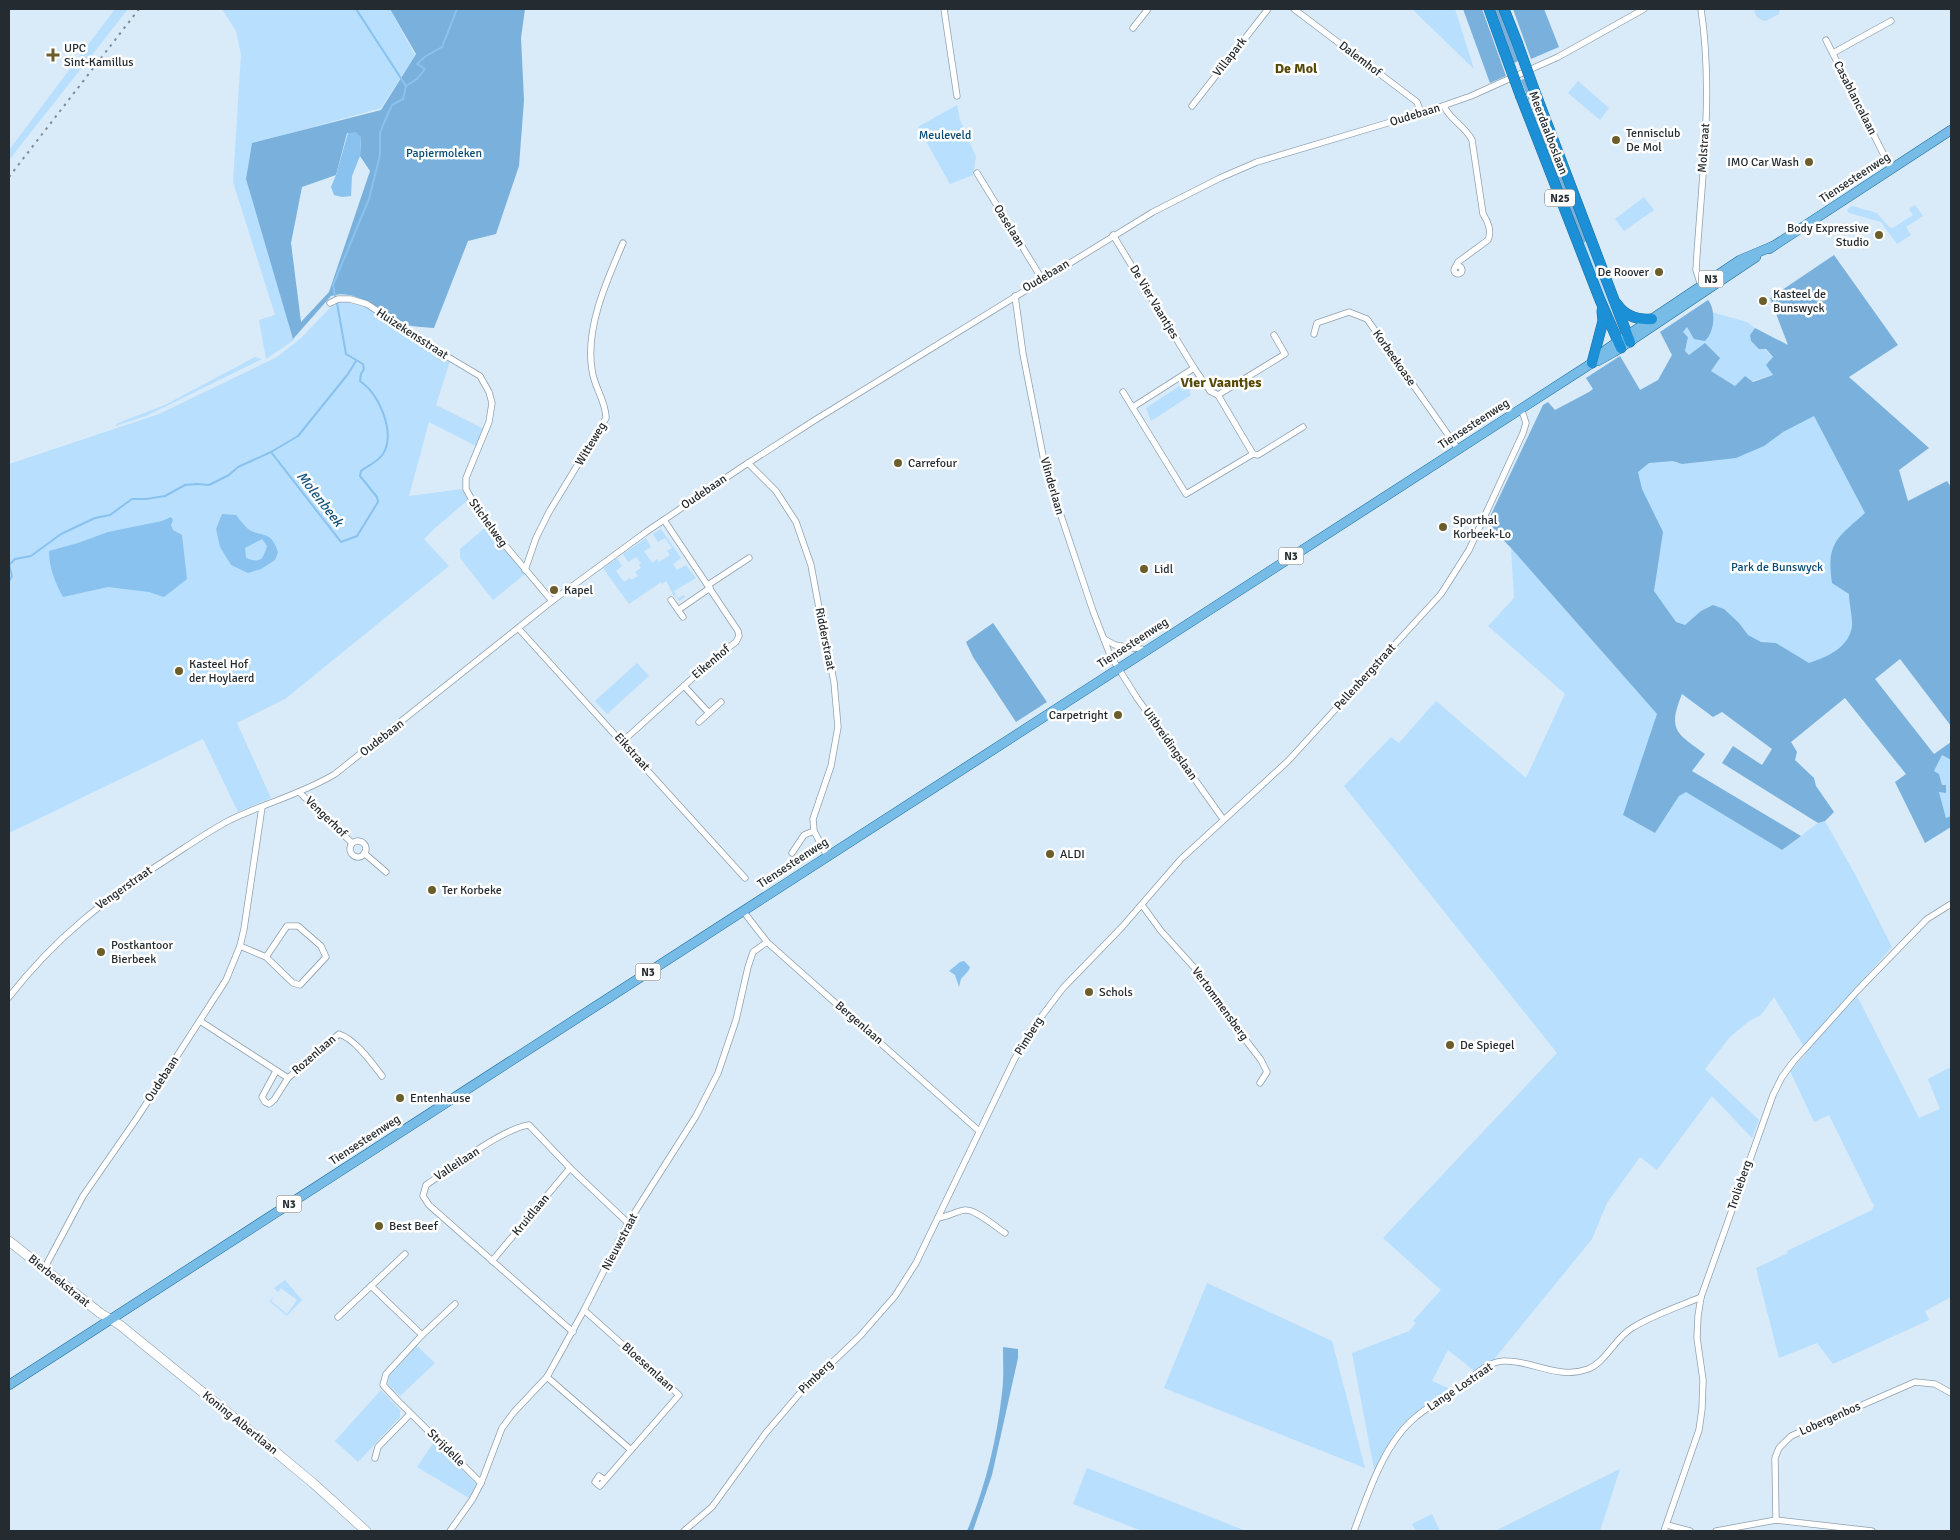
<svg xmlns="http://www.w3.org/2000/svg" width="1960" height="1540" font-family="Signika,sans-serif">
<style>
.green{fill:#b8dffe}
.forest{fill:#79b1dc;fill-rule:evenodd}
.water{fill:#89c2ee;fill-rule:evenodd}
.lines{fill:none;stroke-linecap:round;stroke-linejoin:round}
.stream{stroke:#89c2ee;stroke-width:2}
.street-casing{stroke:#90a0ad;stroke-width:7}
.secondary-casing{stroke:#90a0ad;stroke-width:10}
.primary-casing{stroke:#1e6d9d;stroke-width:10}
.highway-casing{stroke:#1e6d9d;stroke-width:11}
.street{stroke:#fff;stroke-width:5.5}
.secondary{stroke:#fff;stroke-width:9}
.primary{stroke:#76bce7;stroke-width:9}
.highway{stroke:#1b90d7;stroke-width:10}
.rail{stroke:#7f8b95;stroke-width:2;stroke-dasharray:2.5 5;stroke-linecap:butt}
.highway-bridge-casing{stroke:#1e6d9d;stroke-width:11;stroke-linecap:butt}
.highway-bridge{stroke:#1b90d7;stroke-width:10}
.poi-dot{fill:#6b5e2b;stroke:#fff;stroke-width:2}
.labels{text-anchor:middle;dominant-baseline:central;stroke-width:5;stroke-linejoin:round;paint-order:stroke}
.shield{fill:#fff;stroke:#666b6f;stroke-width:1}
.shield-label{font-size:11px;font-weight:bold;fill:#252c31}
.poi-label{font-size:12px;fill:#252c31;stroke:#fff;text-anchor:start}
.street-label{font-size:12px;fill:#252c31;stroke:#fff}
.park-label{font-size:12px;fill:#054b74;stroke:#fff}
.neighbourhood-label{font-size:14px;font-weight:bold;fill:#564807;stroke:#fff}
.water-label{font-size:14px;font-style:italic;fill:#13547d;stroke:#fff}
</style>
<rect width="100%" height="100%" fill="#d9eaf8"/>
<!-- green -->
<g class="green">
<path d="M115,9H128L9,160V150Z"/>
<path d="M222,9H390L415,55L381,108L252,144L246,179L294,340L266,359L259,320L275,315L233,182L241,55L236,31Z"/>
<path d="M1412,9H1455L1474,69Z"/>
<path d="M1754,9H1780L1779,14L1765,21C1758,19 1755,16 1754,9Z"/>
<path d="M1578,81L1609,108L1600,120L1568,93Z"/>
<path d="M957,105L960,120L976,157L973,175L950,184L918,127Z"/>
<path d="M1644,197L1654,210L1624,231L1615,219Z"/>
<path d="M1915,205L1923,216L1906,227L1911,235L1897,244L1881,222L1849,213L1847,210L1852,206L1877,213L1889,227L1893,228L1913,215L1909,209Z"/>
<path d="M1587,241L1620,324L1615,327L1582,243Z"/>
<path d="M341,301L365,306L450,361L436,405L484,429L476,446L429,422L409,496L462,489L468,500L435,528L424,539L449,566L285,699L237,723L271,798L238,812L203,739L9,833V464L159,414L277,357L301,338L330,308Z"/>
<path d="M1711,312L1747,322L1755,328L1750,335L1773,358V375L1735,386L1711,371L1685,351L1688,337L1683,332L1687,327L1690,331L1713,319Z"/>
<path d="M1620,356L1640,390L1815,404L1877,485L1844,698L1786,746L1674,684L1551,431L1598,397L1586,378Z"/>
<path d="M255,357L262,359L146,416L115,426L118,423L165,405Z"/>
<path d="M1190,379L1196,387L1189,391L1191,395L1151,421L1146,408Z"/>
<path d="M486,527L525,574L493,600L460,558V549Z"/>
<path d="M661,529L681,558L673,564L677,570L686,565L696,578L674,591L678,598L684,595L685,597L679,601L675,595L674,596L666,581L662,584L661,582L629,604L603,568L617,558L622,566L616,571L624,582L630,578L631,580L638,576L635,572L641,568L639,565L641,563L636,557L628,562L623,554L646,538L651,547L644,551L652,563L657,559L659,562L670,555L667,551L672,548L665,538L658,542L653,534Z"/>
<path d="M1511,548L1658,715L1655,833L1679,796L1686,791L1782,850L1818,823L1825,821L1856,876L1892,947L1854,990L1919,1118L1940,1109L1928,1079L1951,1067V1297L1925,1311L1929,1320L1833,1364L1817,1343L1779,1358L1756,1268L1788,1253L1787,1251L1872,1210L1874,1206L1829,1115L1814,1122L1790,1071L1805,1055L1803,1045L1774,997L1761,1015L1749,1021L1729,1038L1705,1069L1759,1120L1752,1138L1712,1096L1657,1170L1640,1157L1607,1203L1592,1239L1491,1363L1478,1374L1448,1350L1432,1381L1455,1391L1402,1430L1375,1474L1352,1353L1409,1331L1416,1323L1413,1321L1441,1290L1383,1238L1557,1053L1344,786L1391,737L1399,743L1436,701L1526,778L1565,694L1488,626L1514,598Z"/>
<path d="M637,663L649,676L607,714L595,701Z"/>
<path d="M1942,755L1951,760V816L1946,818L1939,792L1945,785H1942L1939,774L1934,771Z"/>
<path d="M285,1280L302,1300L287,1316L269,1301L274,1297L271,1301L287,1314L297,1300L281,1288L278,1292L274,1288Z"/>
<path d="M1207,1283L1332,1341L1365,1468L1164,1388Z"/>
<path d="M416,1345L435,1363L400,1396L388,1385L389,1375Z"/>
<path d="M381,1390L400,1410V1417L358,1462L335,1441Z"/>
<path d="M434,1442L475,1483L476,1485L469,1498L417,1467Z"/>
<path d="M1087,1468L1246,1531H1142L1073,1504Z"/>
<path d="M1620,1469L1600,1531H1495Z"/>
<path d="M1432,1514L1440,1531H1416L1412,1524Z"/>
</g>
<!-- forest -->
<g class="forest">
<path d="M390,9H525L521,38L524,100L519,166L496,234L468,241L434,328C423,327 408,327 399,322C377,311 357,288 331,296L293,339L246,179L252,143L381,110L416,54ZM347,133L361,137L360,156L370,171L329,292L301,322L291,243L302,187L336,175Z"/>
<path d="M1463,9H1482L1506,76L1490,83Z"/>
<path d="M1494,9H1501L1520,60L1514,63Z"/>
<path d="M1513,9H1544L1559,47L1531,59Z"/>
<path d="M1527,78L1587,241L1582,243L1521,80Z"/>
<path d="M1834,255L1898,345L1849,377L1929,448L1899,470L1908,501L1947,481L1951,487V726L1900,659L1875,679L1934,754L1951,742V760L1942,755L1934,771L1939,774L1942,785H1946V793L1939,792L1946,818L1951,816V827L1925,843L1895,782L1906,774L1845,698L1791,742L1797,752L1795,760L1814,778L1816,786L1834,812L1825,821L1818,823L1722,763L1733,746L1762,765L1772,749L1722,712L1713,717L1682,694C1667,731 1677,733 1705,754L1692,771L1801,836L1782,850L1686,792L1679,796L1655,833L1623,815L1657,714L1511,548L1487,523L1543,405L1548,402L1555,410L1589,392L1593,389L1586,378L1620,356L1640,390L1658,380L1672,355L1660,332L1708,300C1716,309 1715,332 1705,341L1694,339L1687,327L1683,332L1688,337L1685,351L1689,355L1705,343L1720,358L1711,371L1735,386L1745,376L1753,382L1773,375L1766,365L1773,357L1766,349H1759L1751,341L1750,335L1755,328L1788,345L1770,298ZM1814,416L1865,513C1837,538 1826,543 1832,583L1849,594C1849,602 1853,621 1852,626C1849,648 1827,657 1809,663L1776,643L1761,642L1748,635L1739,623L1724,609L1713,605L1701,611L1685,625L1676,622L1654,591L1663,532L1642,489L1638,472L1649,463L1673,461L1682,464L1736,458L1764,446L1783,432Z"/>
<path d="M993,623L1047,702L1016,722L973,657L966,642Z"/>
<path d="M1003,1347L1018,1349V1358L992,1475L973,1531H967C985,1488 997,1439 1002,1393C1004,1378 1003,1362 1003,1347Z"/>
</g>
<!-- water -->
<g class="water">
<path d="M356,132L361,137L360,156L352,176L351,196L342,197L334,195L331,187L336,175L348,133Z"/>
<path d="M222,514L236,515C239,519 243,524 247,528C261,539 270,528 278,552L275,560L261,569L248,573L231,565L220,547L216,529ZM262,539L267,546C263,559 261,564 246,558L245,548Z"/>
<path d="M171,517L173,520L171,525L173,530L182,535L187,579L164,597L149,592L108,587L63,597C55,582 49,568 49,551L78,543L108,532L162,521Z"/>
<path d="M964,961L970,967L969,970L961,979L959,987L955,975L949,971L960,962Z"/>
</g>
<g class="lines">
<!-- stream -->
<g class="stream">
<path d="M356,9L406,86"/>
<path d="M335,296L333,285L369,199L380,155V133L383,125L392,105L403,99L406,86L417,79L425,69L417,64L426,56L442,47L457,9"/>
<path d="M271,452L298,436L348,374L356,361"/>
<path d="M9,581L12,576L9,565L15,559L31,556L61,534L95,518L110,515L132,499H146L165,496L185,485L197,484L209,485L229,475L238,467L271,452L341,542L357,536L378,502L377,497L360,476L361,471C368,465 377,463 383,454C396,432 379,394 360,381L361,374L364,369L363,364L346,354L337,303"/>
</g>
<defs>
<g id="street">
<path d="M944,9L957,96"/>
<path d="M1294,9L1417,102L1421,113"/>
<path d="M1701,9C1714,95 1701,183 1696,270L1701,286"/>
<path d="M1133,28L1148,9"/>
<path d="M1826,40L1891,169"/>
<path d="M1833,53L1891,21"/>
<path d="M1192,106L1268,9"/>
<path d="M1444,106C1449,119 1465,126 1472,140L1483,214C1488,221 1492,232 1488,240L1458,262L1456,266"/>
<path d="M977,173L1042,279"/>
<path d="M1113,235L1194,368L1210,391L1218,395"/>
<circle cx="1458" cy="270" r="4"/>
<path d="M1015,296L1023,354L1046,471L1093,611L1110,655L1137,698L1223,819"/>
<path d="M330,303L338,299H350L367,304L438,351L480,376L489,392L492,403L489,422L466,478V489L482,518L552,601"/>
<path d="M1314,334L1317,323L1349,312L1367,319L1458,449"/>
<path d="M1274,335L1285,354L1218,395L1253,454L1258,455L1303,427"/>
<path d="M1123,392L1186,494L1253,454"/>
<path d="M1133,407L1194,368"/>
<path d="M748,463L776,491L796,522L811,565L819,608L834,682L838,727L831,766L813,819L814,831L827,856"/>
<path d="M525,570L536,538L549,512L606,418C606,401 594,387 592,370C585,328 607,280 623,243"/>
<path d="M708,585L749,558"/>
<path d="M671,600L683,617"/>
<path d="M678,610L710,588"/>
<path d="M518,628L745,878"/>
<path d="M1104,639L1115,645L1146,650"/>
<path d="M684,686L709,713"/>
<path d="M699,722L721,702"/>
<path d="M623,741L717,656L736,642L739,636L738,631L664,520"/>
<path d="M299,792L352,843"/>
<circle cx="358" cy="849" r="8"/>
<path d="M364,853L386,872"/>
<path d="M792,853L804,835L814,831"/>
<path d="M1142,905L1161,931L1200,974L1238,1030L1261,1060L1267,1072L1260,1083"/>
<path d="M743,911L767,942L979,1131"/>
<path d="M240,946L266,957L293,983L300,985L326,957L321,946L298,926H287L266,957"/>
<path d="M9,997C56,937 105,899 169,858C189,845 209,831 230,820C265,803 302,794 335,774L552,601L646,532L742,467L815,420L1153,212L1220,178L1257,162L1431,110L1471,96L1558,57L1644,9"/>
<path d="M200,1021L288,1078"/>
<path d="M276,1071L262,1097L265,1102L269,1104L274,1100L288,1078L339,1034C355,1039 372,1063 382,1076"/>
<path d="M938,1218C948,1217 958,1210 966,1210C976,1210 996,1227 1005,1233"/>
<path d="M492,1261L570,1168"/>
<path d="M44,1269L83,1196L137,1118L226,980L240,946L244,929L262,807"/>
<path d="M371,1286L422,1335"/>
<path d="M455,1304L422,1335L386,1374L383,1385L397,1400L481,1483"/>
<path d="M338,1317L405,1254"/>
<path d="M573,1332L429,1205L423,1196L426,1185C449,1170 503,1128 529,1125L570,1168L628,1223"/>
<path d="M547,1377L631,1450L679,1395L584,1310"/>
<path d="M375,1458L378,1447L410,1414"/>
<path d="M605,1480L599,1476L595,1482L600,1486L631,1450"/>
<path d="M1776,1520L1775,1458L1779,1448L1791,1436L1915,1382L1935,1384L1951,1393"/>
<path d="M1667,1525L1690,1531"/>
<path d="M450,1531L472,1500L481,1483L502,1428L514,1412L547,1377L584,1310L628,1223L696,1116L718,1073L736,1020L748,967L753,952L767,942"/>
<path d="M684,1531L712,1507L765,1434L800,1393L860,1336L895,1296L916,1263L1014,1060L1032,1029L1063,988L1122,927L1181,859L1288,761L1441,594L1469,550L1523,433L1526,423L1521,408"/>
<path d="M1354,1531C1368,1494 1384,1442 1417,1416C1430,1405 1446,1396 1461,1386C1474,1376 1489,1360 1506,1361C1534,1361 1558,1380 1588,1369C1606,1362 1615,1338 1632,1328C1653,1315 1678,1307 1701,1297"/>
<path d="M1664,1531L1699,1430L1702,1409L1703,1380L1697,1338L1698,1316L1701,1297L1773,1095L1782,1077L1793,1062L1856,992L1927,919L1951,904"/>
<path d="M1716,1531L1776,1520L1872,1531"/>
</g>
<path id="secondary" d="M9,1241L100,1313L120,1325L260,1439L313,1483L366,1531"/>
<g id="primary">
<path d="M1769,249L1951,130"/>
<path d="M1598,361L1614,352L1756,257"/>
<path d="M9,1385L1592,363L1607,349L1740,260L1773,246"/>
</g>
<g id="highway">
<path d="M1489,9L1503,48"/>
<path d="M1504,9L1517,42"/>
<path d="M1535,92L1630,342"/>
<path d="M1521,97L1600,300L1621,348"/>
<path d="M1617,304C1625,316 1638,320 1652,319"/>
<path d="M1592,363L1603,321L1602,311"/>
</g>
</defs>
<!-- street casing -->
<use href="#street" class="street-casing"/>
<!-- secondary casing -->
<use href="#secondary" class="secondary-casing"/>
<!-- primary casing -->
<use href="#primary" class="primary-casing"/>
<!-- highway casing -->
<use href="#highway" class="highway-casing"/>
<!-- street -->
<use href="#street" class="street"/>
<!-- secondary -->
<use href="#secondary" class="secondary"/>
<!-- primary -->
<use href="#primary" class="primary"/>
<!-- highway -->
<use href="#highway" class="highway"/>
<!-- rail -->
<path class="rail" d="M9,177L139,9"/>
<defs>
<g id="highway-bridge">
<path d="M1517,42L1535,92"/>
<path d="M1503,48L1521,97"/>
</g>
</defs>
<!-- highway-bridge casing -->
<use href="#highway-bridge" class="highway-bridge-casing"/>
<!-- highway-bridge -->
<use href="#highway-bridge" class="highway-bridge"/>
</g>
<!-- markers -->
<g class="poi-dot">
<path d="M50.5 47.5h5v5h5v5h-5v5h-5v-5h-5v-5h5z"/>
<circle cx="1616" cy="140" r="5"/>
<circle cx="1809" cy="162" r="5"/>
<circle cx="1879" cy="235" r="5"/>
<circle cx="1659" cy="272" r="5"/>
<circle cx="1763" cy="301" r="5"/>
<circle cx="898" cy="463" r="5"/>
<circle cx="1443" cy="527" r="5"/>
<circle cx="1144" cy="569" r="5"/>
<circle cx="554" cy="590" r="5"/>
<circle cx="179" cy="671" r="5"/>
<circle cx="1118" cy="715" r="5"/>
<circle cx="1050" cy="854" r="5"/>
<circle cx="432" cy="890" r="5"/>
<circle cx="101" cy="952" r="5"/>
<circle cx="1089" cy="992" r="5"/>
<circle cx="1450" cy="1045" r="5"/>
<circle cx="400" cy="1098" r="5"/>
<circle cx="379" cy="1226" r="5"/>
</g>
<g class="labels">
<!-- shield labels -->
<g class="shield">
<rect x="1545" y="189.5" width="30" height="17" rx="4"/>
<rect x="1698.5" y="270.5" width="25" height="17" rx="4"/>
<rect x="1278.5" y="547.5" width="25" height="17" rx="4"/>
<rect x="635.5" y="963.5" width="25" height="17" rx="4"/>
<rect x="276.5" y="1195.5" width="25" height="17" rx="4"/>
</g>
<g class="shield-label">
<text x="1560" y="198">N25</text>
<text x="1711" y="279">N3</text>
<text x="1291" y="556">N3</text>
<text x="648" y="972">N3</text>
<text x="289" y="1204">N3</text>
</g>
<!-- poi labels -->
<g class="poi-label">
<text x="64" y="48">UPC<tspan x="64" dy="14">Sint-Kamillus</tspan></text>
<text x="1626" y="133">Tennisclub<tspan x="1626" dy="14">De Mol</tspan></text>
<text x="1799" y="162" text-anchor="end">IMO Car Wash</text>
<text x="1869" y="228" text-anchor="end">Body Expressive<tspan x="1869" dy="14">Studio</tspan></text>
<text x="1649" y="272" text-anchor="end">De Roover</text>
<text x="1773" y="294">Kasteel de<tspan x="1773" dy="14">Bunswyck</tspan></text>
<text x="908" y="463">Carrefour</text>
<text x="1453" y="520">Sporthal<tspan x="1453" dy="14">Korbeek-Lo</tspan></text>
<text x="1154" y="569">Lidl</text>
<text x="564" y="590">Kapel</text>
<text x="189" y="664">Kasteel Hof<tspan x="189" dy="14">der Hoylaerd</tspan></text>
<text x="1108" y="715" text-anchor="end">Carpetright</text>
<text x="1060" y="854">ALDI</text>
<text x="442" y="890">Ter Korbeke</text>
<text x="111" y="945">Postkantoor<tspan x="111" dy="14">Bierbeek</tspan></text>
<text x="1099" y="992">Schols</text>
<text x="1460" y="1045">De Spiegel</text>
<text x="410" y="1098">Entenhause</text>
<text x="389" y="1226">Best Beef</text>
</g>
<!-- street labels -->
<g class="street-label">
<text transform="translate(1230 57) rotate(-52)">Villapark</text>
<text transform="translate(1360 59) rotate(37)">Dalemhof</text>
<text transform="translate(1855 98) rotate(63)">Casablancalaan</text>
<text transform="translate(1415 115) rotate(-17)">Oudebaan</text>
<text transform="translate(1548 133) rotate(69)">Meerdaalboslaan</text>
<text transform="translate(1704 148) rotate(-86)">Molstraat</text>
<text transform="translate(1855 178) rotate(-33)">Tiensesteenweg</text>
<text transform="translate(1009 226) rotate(58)">Oaselaan</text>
<text transform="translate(1046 276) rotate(-31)">Oudebaan</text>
<text transform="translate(1154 302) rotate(59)">De Vier Vaantjes</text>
<text transform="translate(412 334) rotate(33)">Huizekensstraat</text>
<text transform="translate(1394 358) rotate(55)">Korbeekoase</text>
<text transform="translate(1474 424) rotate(-33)">Tiensesteenweg</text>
<text transform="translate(591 444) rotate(-59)">Witteweg</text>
<text transform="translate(1052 486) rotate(74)">Vlinderlaan</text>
<text transform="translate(704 492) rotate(-34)">Oudebaan</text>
<text transform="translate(488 523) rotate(54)">Stichelweg</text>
<text transform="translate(825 639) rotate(79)">Ridderstraat</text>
<text transform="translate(1133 643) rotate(-33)">Tiensesteenweg</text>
<text transform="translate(711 662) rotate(-40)">Eikenhof</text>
<text transform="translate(1365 677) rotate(-48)">Pellenbergstraat</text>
<text transform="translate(382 738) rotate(-38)">Oudebaan</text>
<text transform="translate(1170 744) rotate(55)">Uitbreidingslaan</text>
<text transform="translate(632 752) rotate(48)">Eikstraat</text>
<text transform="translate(326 817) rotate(44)">Vengerhof</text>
<text transform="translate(793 863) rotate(-33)">Tiensesteenweg</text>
<text transform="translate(124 888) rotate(-35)">Vengerstraat</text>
<text transform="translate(1220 1004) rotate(54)">Vertommensberg</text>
<text transform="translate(859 1023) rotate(41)">Bergenlaan</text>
<text transform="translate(1029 1036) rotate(-58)">Pimberg</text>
<text transform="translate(314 1055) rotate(-41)">Rozenlaan</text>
<text transform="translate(162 1079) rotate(-57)">Oudebaan</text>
<text transform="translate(365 1140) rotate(-33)">Tiensesteenweg</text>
<text transform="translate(457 1164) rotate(-33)">Valleilaan</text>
<text transform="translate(1740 1185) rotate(-71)">Trolieberg</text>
<text transform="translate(531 1215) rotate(-50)">Kruidlaan</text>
<text transform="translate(620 1242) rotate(-62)">Nieuwstraat</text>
<text transform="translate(59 1281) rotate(39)">Bierbeekstraat</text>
<text transform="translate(648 1367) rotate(42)">Bloesemlaan</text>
<text transform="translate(816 1377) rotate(-44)">Pimberg</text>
<text transform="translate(1460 1387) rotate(-34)">Lange Lostraat</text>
<text transform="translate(1830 1419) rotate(-24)">Lobergenbos</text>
<text transform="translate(240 1423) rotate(39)">Koning Albertlaan</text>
<text transform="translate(446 1448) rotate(45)">Strijdelle</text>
</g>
<!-- park labels -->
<g class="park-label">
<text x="945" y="135">Meuleveld</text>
<text x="444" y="153">Papiermoleken</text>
<text x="1777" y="567">Park de Bunswyck</text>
</g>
<!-- neighbourhood labels -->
<g class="neighbourhood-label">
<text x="1296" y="68">De Mol</text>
<text x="1221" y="382">Vier Vaantjes</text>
</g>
<!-- water labels -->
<g class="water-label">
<text transform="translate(320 499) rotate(52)">Molenbeek</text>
</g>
</g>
<!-- border -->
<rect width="1960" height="1540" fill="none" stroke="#252c31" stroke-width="20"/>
</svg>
